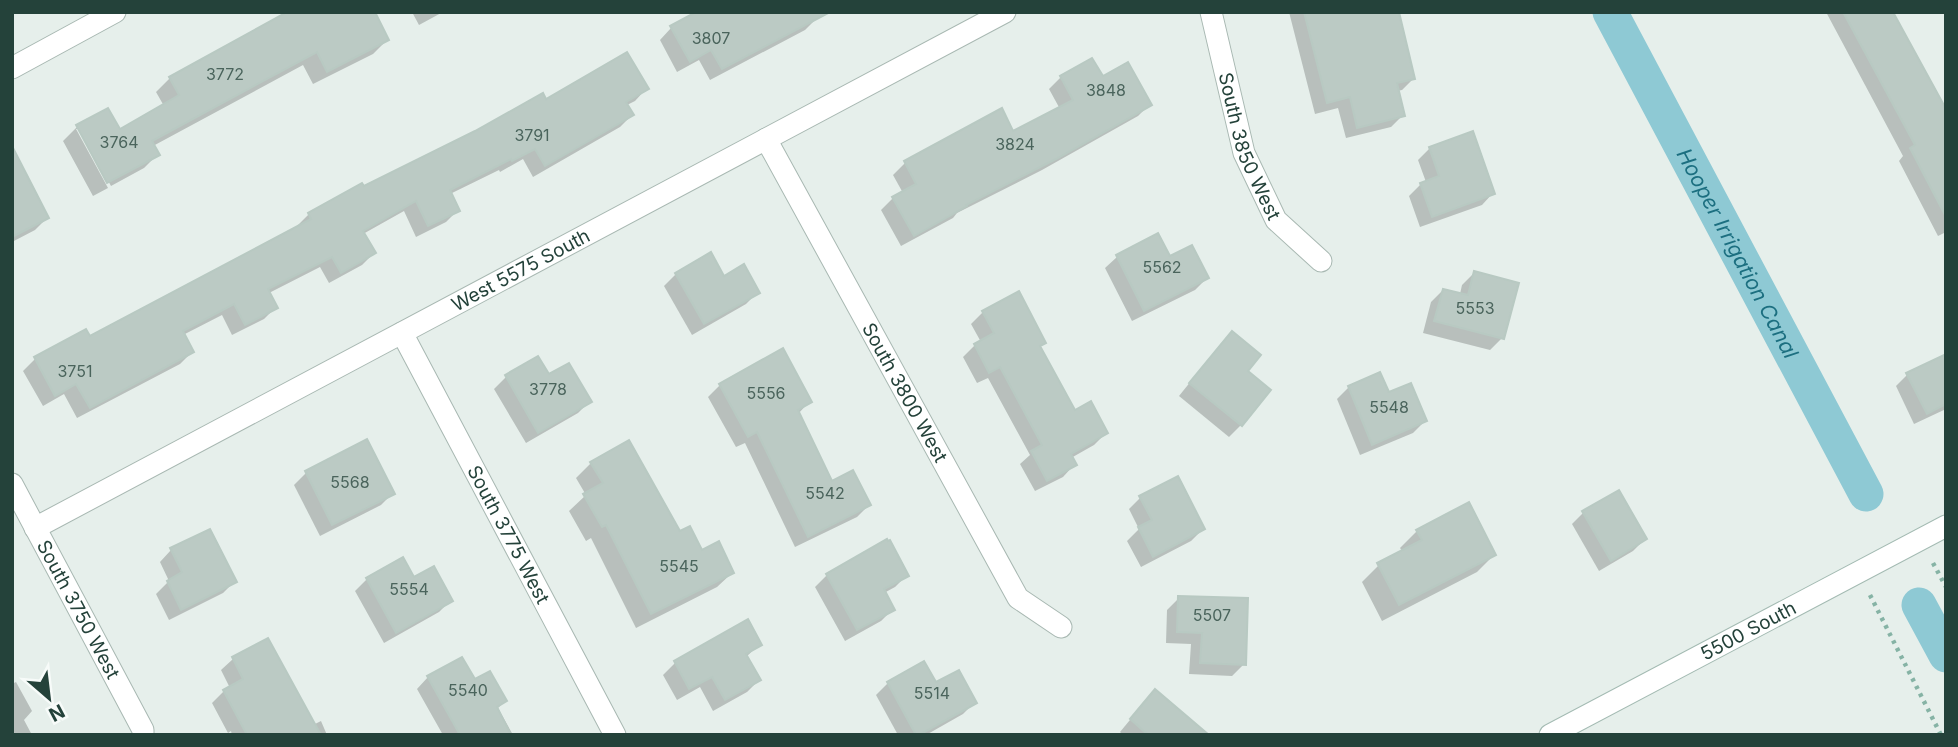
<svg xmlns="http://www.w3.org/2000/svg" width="1958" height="747" font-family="Inter,sans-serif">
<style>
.shadow{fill:#0003}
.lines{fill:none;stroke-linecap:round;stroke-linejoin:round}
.canal{stroke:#8ec9d4;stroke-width:35}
.building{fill:#bbcac4;stroke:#b8c9c2;stroke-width:2}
.minor-casing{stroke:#a8b8b2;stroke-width:23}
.secondary-casing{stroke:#a4bbb3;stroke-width:23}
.path{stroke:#86b3a5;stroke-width:4.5;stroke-dasharray:3.5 5;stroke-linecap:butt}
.minor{stroke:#fff;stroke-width:21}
.secondary{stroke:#fff;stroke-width:21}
.labels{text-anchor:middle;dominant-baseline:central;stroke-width:5;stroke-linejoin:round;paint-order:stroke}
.number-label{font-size:16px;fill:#4a645c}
.street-label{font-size:19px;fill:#24423a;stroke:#f7fbf9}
.water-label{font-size:21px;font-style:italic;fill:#1c6f80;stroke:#f7fbf9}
</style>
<rect width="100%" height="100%" fill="#e6efeb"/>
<!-- shadow -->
<g class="shadow">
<path d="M292,12L387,40L373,54L313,84L303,65L153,146L158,154L144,168L111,186L80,129H76L108,188L93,196L63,141L77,127L108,110L119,131L164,106L156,92L170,78Z"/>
<path d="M412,12H443L419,25Z"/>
<path d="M1289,12H1369L1414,78L1402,90L1397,91L1403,115L1391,127L1346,138L1338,108L1315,114Z"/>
<path d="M1826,12H1891L1946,120V232L1938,236L1899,161L1903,156Z"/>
<path d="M816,19L805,30L710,80L699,60L677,72L660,40L671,28Z"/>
<path d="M1061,77L1102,79L1150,104L1138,116L1042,170L957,213L953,218L901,246L881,210L893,198L903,193L893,175L905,163L1001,110L1012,133L1060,109L1049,89Z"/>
<path d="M646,89L635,101L627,105L632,115L620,127L533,177L523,159L500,172L499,170L450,194L458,210L446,222L416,237L404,211L363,234L374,253L362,265L329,283L320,267L269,293L276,307L264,319L232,335L222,315L183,335L192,352L180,364L77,418L64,394L43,406L23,371L35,359L85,332L89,339L298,227L297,226L309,214L546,101Z"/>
<path d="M1430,148L1493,193L1482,205L1420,227L1409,196L1421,184L1426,182L1418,160Z"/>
<path d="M12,154L47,218L35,230L12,242Z"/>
<path d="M1158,236L1169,258L1207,278L1195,290L1132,321L1105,268L1117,257Z"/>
<path d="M1474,273L1502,338L1490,350L1423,333L1431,302L1443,290L1460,294L1462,285Z"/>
<path d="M676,274L758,292L746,304L692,335L664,286Z"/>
<path d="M983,312L1043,343L1039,348L1074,413L1106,433L1094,445L1071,458L1074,465L1063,477L1035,491L1020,464L1030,455L988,378L977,383L963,357L975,345L981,342L971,324Z"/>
<path d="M1232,333L1245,371L1241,425L1229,437L1179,396L1220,345Z"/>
<path d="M1946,355V409L1914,424L1896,386L1907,375Z"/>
<path d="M538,358L548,376L589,402L578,413L526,443L494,389L506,377Z"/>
<path d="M720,385L810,401L798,414L832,483L869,505L857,517L795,547L745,443L736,447L708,397Z"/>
<path d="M1349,387L1388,395L1425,421L1413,433L1360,455L1337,399Z"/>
<path d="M366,442L393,493L381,505L320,536L294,485L306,473Z"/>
<path d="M591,463L701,552L732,573L717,587L636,628L591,538L586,541L569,511L586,495L576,478Z"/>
<path d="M1140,498L1203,529L1191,541L1141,567L1127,541L1139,529L1129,509Z"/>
<path d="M1584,512L1645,539L1633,551L1599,571L1572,524Z"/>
<path d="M1417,531L1494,555L1477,572L1382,621L1362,582L1379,565L1403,552L1400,548Z"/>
<path d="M171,550L234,582L223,593L169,620L156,594L169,581L160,562Z"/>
<path d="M402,559L414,580L451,600L439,612L384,643L355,591L367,579Z"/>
<path d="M827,575H907L895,587L884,593L893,609L881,621L845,641L815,587Z"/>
<path d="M1179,598L1244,664L1232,676L1189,674L1191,644L1166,643L1167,610Z"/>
<path d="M747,621L760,644L746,657L759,680L747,692L713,711L700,687L677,700L663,675L675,663Z"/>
<path d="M267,640L313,725L321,721L327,735H232L231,731L228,733L212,703L224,691L230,688L221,670L233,659Z"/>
<path d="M428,677L474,681L505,701L498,708L513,735H443L417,689Z"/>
<path d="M16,682L32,711L24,720L32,735H12V684Z"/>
<path d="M888,683L975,702L963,714L926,735H898L876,695Z"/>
<path d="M1144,703L1207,735H1123L1120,732Z"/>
</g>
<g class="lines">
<!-- canal -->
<g class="canal">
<path id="s1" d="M1610,12L1866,494"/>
<path d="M1919,605L1946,655"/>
</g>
</g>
<!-- building -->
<g class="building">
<path d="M287,12H375L389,40L327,72L317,52L152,141L160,155L107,183L76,125L108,108L120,129L179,95L169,77Z"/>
<path d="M696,12H830L722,69L711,50L690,62L670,26Z"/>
<path d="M1304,12H1399L1415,79L1397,83L1405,116L1357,128L1350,97L1327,103Z"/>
<path d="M1843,12H1893L1946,109V217L1910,148L1915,145Z"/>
<path d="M627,52L649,89L626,102L634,115L545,166L535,149L512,161L511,159L450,190L460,211L428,226L416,201L363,231L376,253L341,273L332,257L268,289L278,308L245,325L234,304L183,331L194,352L90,408L76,384L55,396L34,357L86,329L90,336L311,219L308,213L362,183L364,186L475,131L543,93L546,99Z"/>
<path d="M1092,58L1103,76L1128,62L1152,105L1056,159L966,205L967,206L914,236L892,197L916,184L904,161L1002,108L1013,131L1073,100L1060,76Z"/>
<path d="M1473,131L1495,194L1432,217L1420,183L1439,176L1429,147Z"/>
<path d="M12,146L49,218L12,237Z"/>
<path d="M1158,233L1170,256L1192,245L1209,278L1144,311L1116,255Z"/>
<path d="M711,252L724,276L744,264L760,293L704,324L675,273Z"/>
<path d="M1474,271L1519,283L1504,339L1434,321L1443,289L1468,295Z"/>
<path d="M1019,291L1046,343L1040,346L1075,410L1091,401L1108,433L1071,454L1077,465L1047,481L1031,451L1042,445L1000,367L989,373L974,344L994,333L982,311Z"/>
<path d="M1232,331L1261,355L1248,371L1271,390L1242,426L1189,383Z"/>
<path d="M783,348L812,402L798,410L832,481L853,470L871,505L808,537L757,432L748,437L719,384Z"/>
<path d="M1946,354V404L1927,414L1906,373Z"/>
<path d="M538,356L549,374L569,363L592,402L538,433L505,375Z"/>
<path d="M1380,372L1389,392L1411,383L1427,421L1372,445L1348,386Z"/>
<path d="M367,439L395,494L332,525L305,471Z"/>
<path d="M629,440L680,531L690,526L702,550L719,541L734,573L651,614L606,525L602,527L583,494L603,483L590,462Z"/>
<path d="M1178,476L1205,529L1153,557L1138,527L1152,520L1139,496Z"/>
<path d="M1619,490L1647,539L1611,561L1582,511Z"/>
<path d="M1469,502L1496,555L1399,605L1377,563L1422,540L1416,530Z"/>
<path d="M210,529L237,582L181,610L167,581L182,572L170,548Z"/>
<path d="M887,539L888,541L890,540L909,576L884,589L895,610L857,630L826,574Z"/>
<path d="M403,557L414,577L434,566L453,601L396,633L366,578Z"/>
<path d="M1178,596L1248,598L1246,665L1200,663L1202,633L1177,632Z"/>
<path d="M748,619L762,645L746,654L761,680L725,700L712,677L689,689L674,661Z"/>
<path d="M268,638L321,735H247L223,690L243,679L232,657Z"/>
<path d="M462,657L475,679L490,671L507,701L497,707L511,735H460L427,676Z"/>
<path d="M924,661L936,682L959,670L977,703L919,735H916L887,682Z"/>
<path d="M1155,689L1209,735H1148L1130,719Z"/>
</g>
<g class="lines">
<defs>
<g id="minor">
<path id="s2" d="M1211,12L1244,153L1276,220L1321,261"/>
<path d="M12,68L115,12"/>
<path id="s3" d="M766,139L1018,598L1061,627"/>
<path id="s4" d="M402,333L615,735"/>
<path id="s5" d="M12,484L143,730V735"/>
<path id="s6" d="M35,528L1005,12"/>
</g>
<g id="secondary">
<path id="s7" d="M1550,735L1946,526"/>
</g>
</defs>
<!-- minor casing -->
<use href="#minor" class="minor-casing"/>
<!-- secondary casing -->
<use href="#secondary" class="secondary-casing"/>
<!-- path -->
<g class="path">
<path d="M1933,563L1946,587"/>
<path d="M1870,595L1941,735"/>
</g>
<!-- minor -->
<use href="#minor" class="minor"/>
<!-- secondary -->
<use href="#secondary" class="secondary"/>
</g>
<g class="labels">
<!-- number labels -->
<g class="number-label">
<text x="711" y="38">3807</text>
<text x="225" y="74">3772</text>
<text x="1106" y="90">3848</text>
<text x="532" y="135">3791</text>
<text x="119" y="142">3764</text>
<text x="1015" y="144">3824</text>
<text x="1162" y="267">5562</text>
<text x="1475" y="308">5553</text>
<text x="75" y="371">3751</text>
<text x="548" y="389">3778</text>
<text x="766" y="393">5556</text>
<text x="1389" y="407">5548</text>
<text x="350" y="482">5568</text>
<text x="825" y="493">5542</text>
<text x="679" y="566">5545</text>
<text x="409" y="589">5554</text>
<text x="1212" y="615">5507</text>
<text x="468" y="690">5540</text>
<text x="932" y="693">5514</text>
</g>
<!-- street labels -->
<g class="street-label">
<text stroke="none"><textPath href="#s2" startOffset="140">South 3850 West</textPath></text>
<text stroke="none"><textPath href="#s6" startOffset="550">West 5575 South</textPath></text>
<text stroke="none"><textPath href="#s3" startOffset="289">South 3800 West</textPath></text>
<text stroke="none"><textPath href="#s4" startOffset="228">South 3775 West</textPath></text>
<text stroke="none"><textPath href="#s5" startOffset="142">South 3750 West</textPath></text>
<text stroke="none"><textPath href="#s7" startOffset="224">5500 South</textPath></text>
</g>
<!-- water labels -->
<g class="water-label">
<text stroke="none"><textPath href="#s1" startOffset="273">Hooper Irrigation Canal</textPath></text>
</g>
</g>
<!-- border -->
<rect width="1958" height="747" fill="none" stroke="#24423a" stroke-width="28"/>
<!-- north arrow -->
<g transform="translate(49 698) rotate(152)" stroke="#f7fbf9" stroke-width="5" paint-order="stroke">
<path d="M0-5L12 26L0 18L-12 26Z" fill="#24423a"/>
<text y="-10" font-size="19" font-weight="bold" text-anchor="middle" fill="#24423a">N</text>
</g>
</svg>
